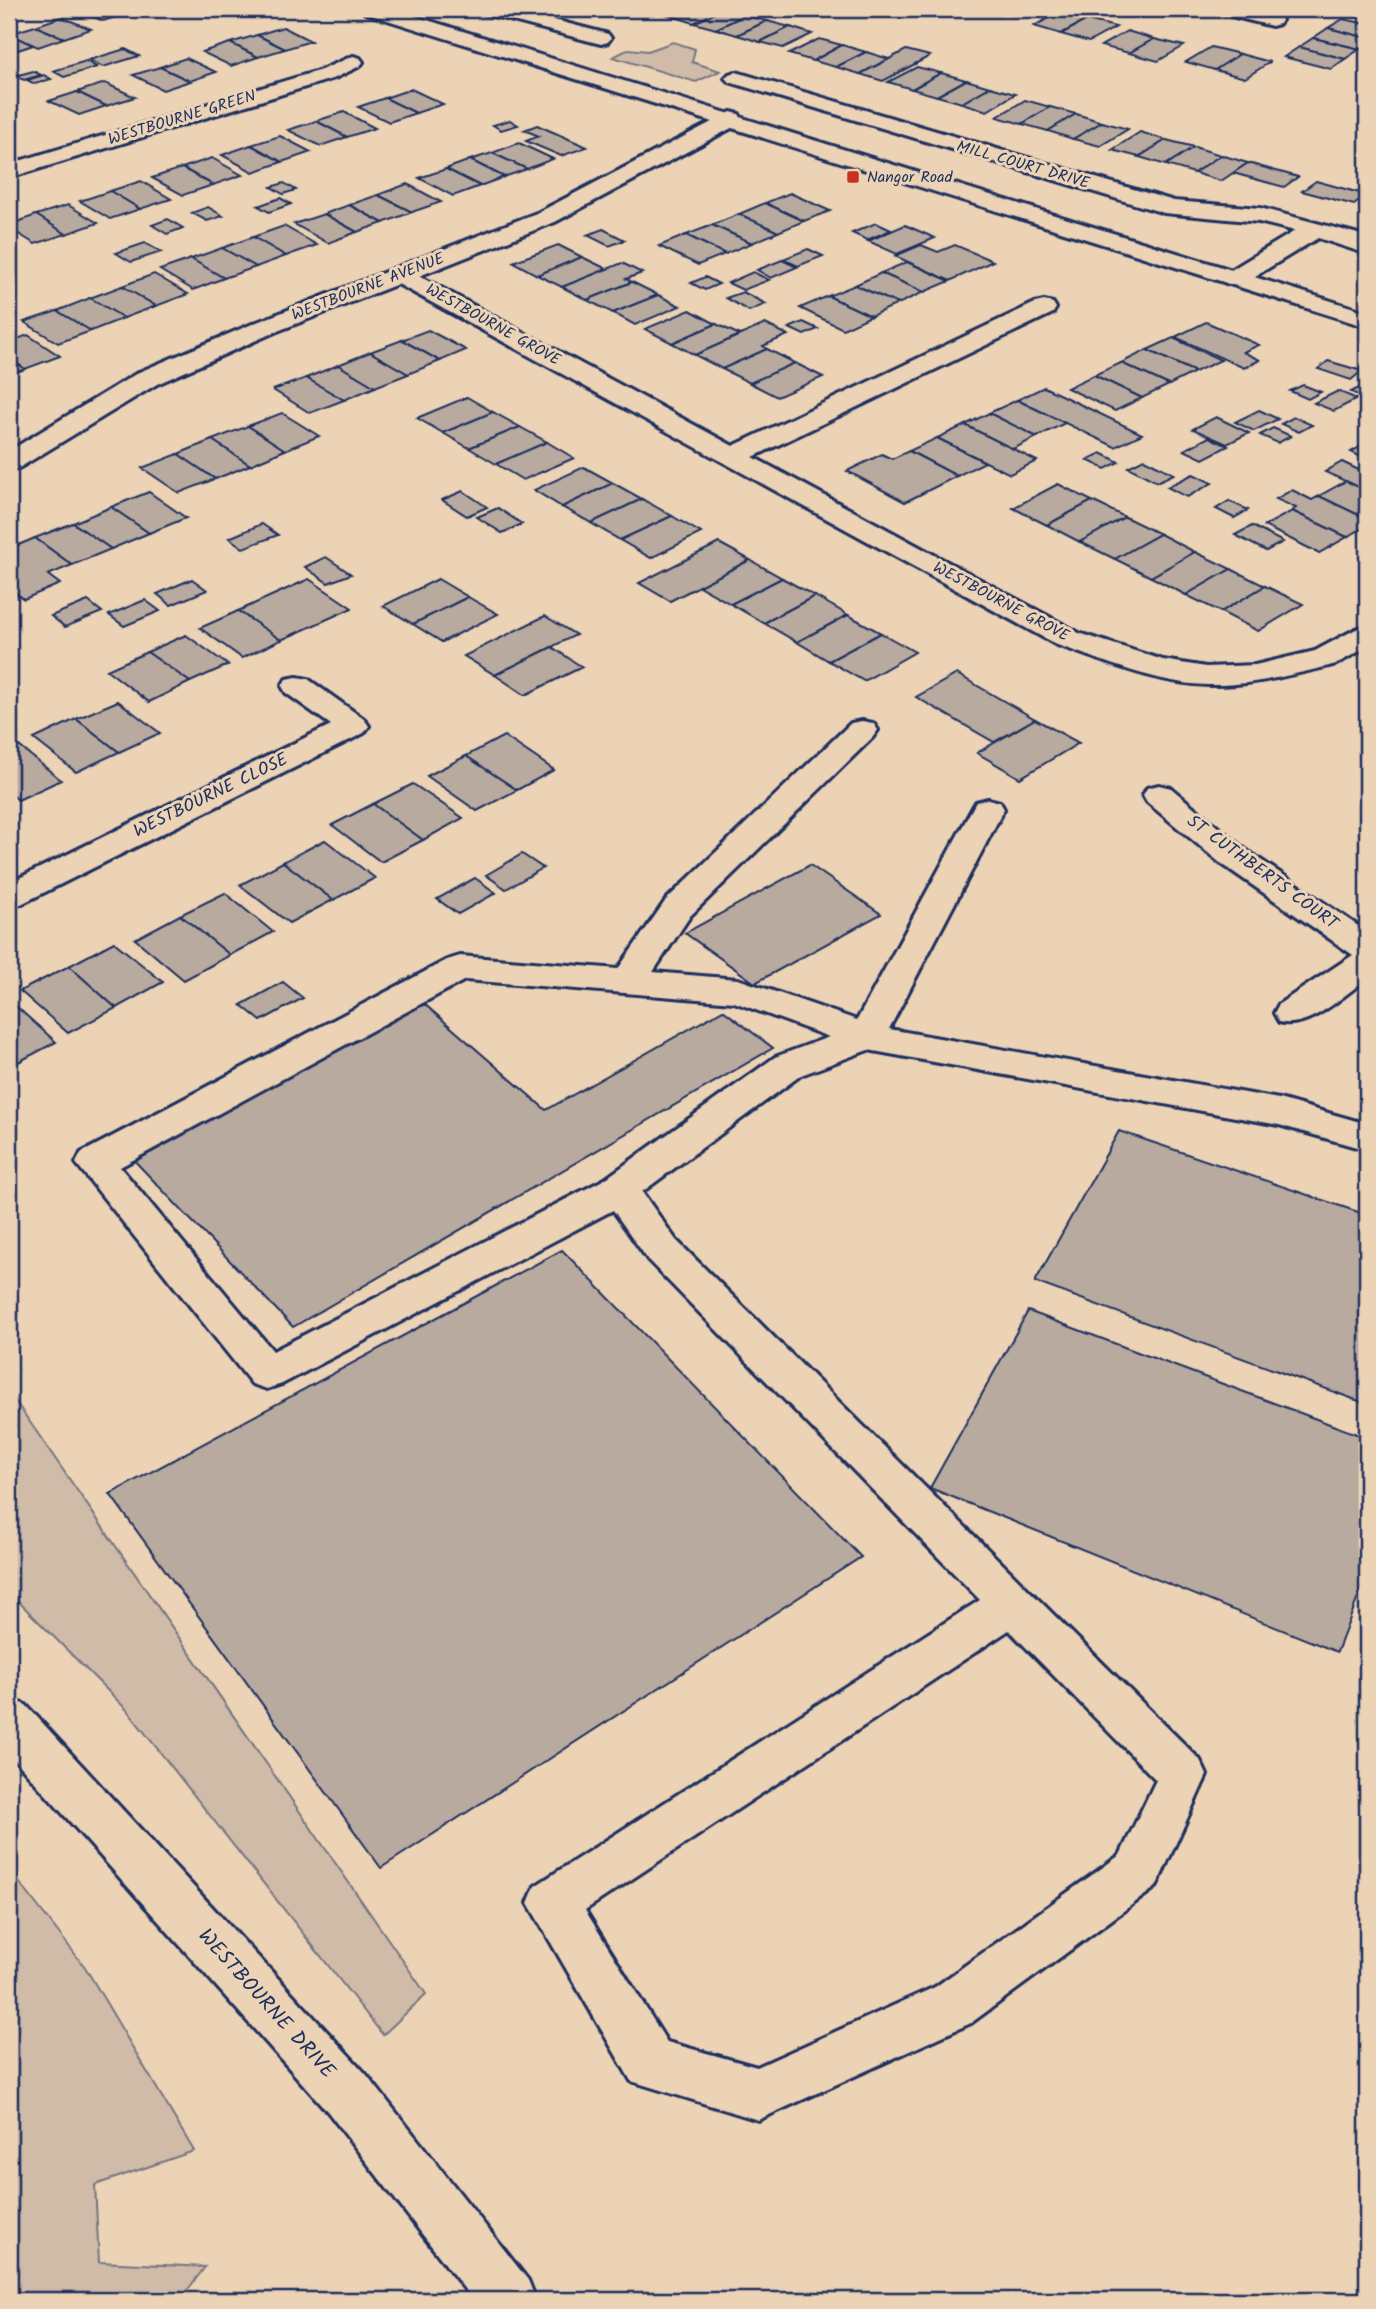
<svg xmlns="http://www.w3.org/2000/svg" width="1376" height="2309" font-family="Kalam,sans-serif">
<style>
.green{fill:#cfbba8;stroke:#757583;stroke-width:2}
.building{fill:#b9aaa0;stroke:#1b2f5e;stroke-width:2}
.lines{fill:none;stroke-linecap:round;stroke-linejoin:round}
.minor-casing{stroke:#1b2f5e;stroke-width:6}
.major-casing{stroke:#1b2f5e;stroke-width:6}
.minor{fill:#edd3b5;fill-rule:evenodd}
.major{fill:#edd3b5;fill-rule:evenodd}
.poi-dot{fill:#c8321e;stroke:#edd3b5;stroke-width:2.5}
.labels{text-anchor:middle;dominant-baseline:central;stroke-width:6;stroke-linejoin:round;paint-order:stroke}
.far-street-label{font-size:16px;fill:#1b2f5e;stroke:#edd3b5}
.far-poi-label{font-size:16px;fill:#1b2f5e;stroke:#edd3b5;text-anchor:start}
.street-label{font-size:18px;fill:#1b2f5e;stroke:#edd3b5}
.near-street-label{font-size:21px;fill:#1b2f5e;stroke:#edd3b5}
</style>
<rect width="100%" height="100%" fill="#edd3b5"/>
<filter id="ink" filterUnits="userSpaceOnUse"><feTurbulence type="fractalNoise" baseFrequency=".0143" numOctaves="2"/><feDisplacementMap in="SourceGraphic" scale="14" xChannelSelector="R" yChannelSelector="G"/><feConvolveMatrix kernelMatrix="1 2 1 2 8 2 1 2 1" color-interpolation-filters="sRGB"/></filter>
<g filter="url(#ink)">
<!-- green -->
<g class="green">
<path d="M673,42L695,49L692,62L720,71L696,82L613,57L629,49L648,51Z"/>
<path d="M9,1392L426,1994L383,2035L126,1709L9,1592Z"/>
<path d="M9,1869L85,1967L194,2151L95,2185L99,2262L205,2267L180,2300H9Z"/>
</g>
<!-- building -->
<g class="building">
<path d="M75,9H120L129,13L103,21Z"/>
<path d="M653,9H688L672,16L650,10Z"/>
<path d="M688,9H723L694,23L672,16Z"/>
<path d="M723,9L745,15L716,29L694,23Z"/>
<path d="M1325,9H1367V10L1358,17Z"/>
<path d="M1060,12L1087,20L1061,34L1034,26Z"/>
<path d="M745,15L767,21L737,35L716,29Z"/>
<path d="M61,17L91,29L64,38L35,26Z"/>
<path d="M1343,19L1367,24V38L1328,28Z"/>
<path d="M1087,20L1116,27L1089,42L1061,34Z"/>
<path d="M767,21L790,27L760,42L737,35Z"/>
<path d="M35,26L64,38L38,47L9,34Z"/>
<path d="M283,27L311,41L285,49L257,35Z"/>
<path d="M790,27L812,34L783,48L760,42Z"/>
<path d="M1328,28L1367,38V44L1360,49L1313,38Z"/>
<path d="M1127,31L1154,39L1129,53L1101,46Z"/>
<path d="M9,34L33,45L9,53Z"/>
<path d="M257,35L285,49L258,57L230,43Z"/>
<path d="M1313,38L1360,49L1345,59L1299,47Z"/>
<path d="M819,39L842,45L813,61L789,54Z"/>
<path d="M1154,39L1184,46L1158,61L1129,53Z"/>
<path d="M230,43L258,57L231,66L202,52Z"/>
<path d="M842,45L866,52L836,67L813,61Z"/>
<path d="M1211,47L1240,54L1215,70L1186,62Z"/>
<path d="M1299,47L1345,59L1331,69L1284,57Z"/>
<path d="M125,49L139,56L103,67L89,60Z"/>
<path d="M906,50L930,56L883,81L860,74Z"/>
<path d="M866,52L889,59L860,74L836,67Z"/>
<path d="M1240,54L1270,62L1245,78L1215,70Z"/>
<path d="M186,58L216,72L190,81L160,67Z"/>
<path d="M86,61L97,67L64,77L53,71Z"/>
<path d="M160,67L190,81L163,90L133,75Z"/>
<path d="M917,67L941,73L912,89L888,82Z"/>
<path d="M33,71L41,75L24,80L15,76Z"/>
<path d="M941,73L966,80L937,96L912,89Z"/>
<path d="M44,75L51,79L35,84L27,80Z"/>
<path d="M966,80L990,87L962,103L937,96Z"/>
<path d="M105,83L135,97L106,106L77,92Z"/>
<path d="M990,87L1015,94L987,111L962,103Z"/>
<path d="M411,89L443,104L416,113L385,98Z"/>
<path d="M77,92L106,106L79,115L49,101Z"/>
<path d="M385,98L416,113L389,122L358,107Z"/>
<path d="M1025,100L1050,107L1022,124L997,117Z"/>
<path d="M1050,107L1076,114L1048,131L1022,124Z"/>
<path d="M344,112L375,128L347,137L316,121Z"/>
<path d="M1076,114L1102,122L1073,139L1048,131Z"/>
<path d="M510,120L518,125L501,130L493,125Z"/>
<path d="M316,121L347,137L320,146L288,130Z"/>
<path d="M1102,122L1128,129L1100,146L1073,139Z"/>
<path d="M537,125L587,147L561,156L526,141L539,136L524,130Z"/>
<path d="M1140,132L1166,140L1139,157L1112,150Z"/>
<path d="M280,136L311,152L282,162L251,145Z"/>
<path d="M1166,140L1194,147L1166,165L1139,157Z"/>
<path d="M519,143L553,159L527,169L492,153Z"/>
<path d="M251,145L282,162L253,172L222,155Z"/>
<path d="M1194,147L1221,155L1194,173L1166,165Z"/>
<path d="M492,153L527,169L504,177L470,160Z"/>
<path d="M1221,155L1248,163L1221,181L1194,173Z"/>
<path d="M212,158L242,175L213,185L182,168Z"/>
<path d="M470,160L504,177L480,186L446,169Z"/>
<path d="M1248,163L1298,177L1284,187L1233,173Z"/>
<path d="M182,168L213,185L183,195L152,178Z"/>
<path d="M446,169L480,186L453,196L419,178Z"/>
<path d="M141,181L171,199L140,209L110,191Z"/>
<path d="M1316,181L1367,195L1354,205L1302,191Z"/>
<path d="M284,183L296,190L283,194L271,187Z"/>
<path d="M407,184L441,202L412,212L378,195Z"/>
<path d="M110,191L140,209L110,219L80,201Z"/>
<path d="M790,193L830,211L804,221L765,203Z"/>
<path d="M378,195L412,212L383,223L349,205Z"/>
<path d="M280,198L291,204L269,212L258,206Z"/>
<path d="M765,203L804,221L778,232L739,214Z"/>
<path d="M68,205L98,223L66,234L36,215Z"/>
<path d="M349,205L383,223L357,232L324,214Z"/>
<path d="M208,207L223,216L207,221L192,213Z"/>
<path d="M324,214L357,232L328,243L294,224Z"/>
<path d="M739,214L778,232L752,243L712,225Z"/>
<path d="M36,215L66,234L35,244L9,228V225Z"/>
<path d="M168,219L183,228L167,234L152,225Z"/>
<path d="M876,223L891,230L867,240L852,233Z"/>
<path d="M712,225L752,243L725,254L686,235Z"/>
<path d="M905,225L935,238L897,254L868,241Z"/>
<path d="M284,226L317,245L286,256L253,237Z"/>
<path d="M603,229L625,240L609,246L587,235Z"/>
<path d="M686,235L725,254L698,265L659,246Z"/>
<path d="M253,237L286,256L256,267L222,248Z"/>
<path d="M145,243L161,252L131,262L116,253Z"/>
<path d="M558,245L582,257L537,275L513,262Z"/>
<path d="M921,245L938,252L955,245L993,261L950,281L895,256Z"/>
<path d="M222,248L256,267L224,278L191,259Z"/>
<path d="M808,249L823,256L798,266L783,259Z"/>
<path d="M582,257L607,269L562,287L537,275Z"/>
<path d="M191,259L224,278L193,290L160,270Z"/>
<path d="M782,260L797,267L771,278L757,270Z"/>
<path d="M907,262L950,281L924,292L881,273Z"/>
<path d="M622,263L642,273L626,279L632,282L587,300L562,287Z"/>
<path d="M753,272L769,280L743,290L728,283Z"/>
<path d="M881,273L924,292L898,304L855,285Z"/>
<path d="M154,274L188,294L156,306L122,286Z"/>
<path d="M705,277L719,284L705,290L691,283Z"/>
<path d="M632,282L658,295L613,313L587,300Z"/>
<path d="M855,285L898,304L871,316L828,296Z"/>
<path d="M122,286L156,306L124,318L90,298Z"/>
<path d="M743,292L766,304L749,311L726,298Z"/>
<path d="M658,295L680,306L635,325L613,313Z"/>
<path d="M828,296L871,316L843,329L800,308Z"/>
<path d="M90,298L124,318L91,331L57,311Z"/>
<path d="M690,310L716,324L672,343L645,329Z"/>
<path d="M57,311L91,331L58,343L24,322Z"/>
<path d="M803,322L818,329L804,335L789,328Z"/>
<path d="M1206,322L1259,345L1243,352L1260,360L1244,368L1175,337Z"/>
<path d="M716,324L740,335L695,355L672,343Z"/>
<path d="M765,324L788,335L763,346L767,349L722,369L695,355Z"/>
<path d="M428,330L466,350L440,361L402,340Z"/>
<path d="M28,335L60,356L25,369L9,358V342Z"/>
<path d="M1173,338L1221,360L1195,372L1147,350Z"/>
<path d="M402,340L440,361L408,374L370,352Z"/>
<path d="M767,349L795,363L750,383L722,369Z"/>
<path d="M1147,350L1195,372L1169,385L1121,363Z"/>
<path d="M370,352L408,374L375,387L338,365Z"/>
<path d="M9,358L25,369L9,375Z"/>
<path d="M1328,361L1362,371L1351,380L1318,369Z"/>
<path d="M795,363L823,377L777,397L750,383Z"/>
<path d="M1121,363L1169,385L1142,398L1094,375Z"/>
<path d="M338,365L375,387L344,400L306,378Z"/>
<path d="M1094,375L1142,398L1115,411L1067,388Z"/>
<path d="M306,378L344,400L310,413L273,390Z"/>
<path d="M1367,384V399L1351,392Z"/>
<path d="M1303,385L1321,392L1308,399L1290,391Z"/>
<path d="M1044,387L1142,434L1115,447L1017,400Z"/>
<path d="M1338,391L1357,399L1334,411L1314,403Z"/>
<path d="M467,397L493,412L443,433L417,418Z"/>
<path d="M1017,400L1065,423L1037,437L989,413Z"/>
<path d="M1259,410L1278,419L1254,431L1235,422Z"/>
<path d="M493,412L520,427L469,448L443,433Z"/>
<path d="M282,413L319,436L285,450L248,426Z"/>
<path d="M989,413L1037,437L1013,449L965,425Z"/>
<path d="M1216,417L1249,433L1227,444L1193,429Z"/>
<path d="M1294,417L1312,425L1299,432L1281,424Z"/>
<path d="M965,425L1037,461L1010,474L937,438Z"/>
<path d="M248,426L285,450L250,465L212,440Z"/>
<path d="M520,427L547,442L496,464L469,448Z"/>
<path d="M1273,428L1291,436L1278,443L1260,435Z"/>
<path d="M1209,437L1228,446L1203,459L1184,450Z"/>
<path d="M937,438L985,462L957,476L909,451Z"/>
<path d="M212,440L250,465L215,479L178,454Z"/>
<path d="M547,442L574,458L523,480L496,464Z"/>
<path d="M1367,443V460L1351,452Z"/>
<path d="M909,451L957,476L905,502L847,471L882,454L892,459Z"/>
<path d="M1101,453L1119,462L1105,469L1087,460Z"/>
<path d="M178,454L215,479L179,493L142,468Z"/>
<path d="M1144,459L1174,474L1157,482L1128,467Z"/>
<path d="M1342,462L1363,472L1367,469V491L1325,472Z"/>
<path d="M584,467L613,483L562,507L534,490Z"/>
<path d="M1193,474L1212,483L1187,497L1167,487Z"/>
<path d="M1346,481L1367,491V519L1319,496Z"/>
<path d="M613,483L642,499L591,523L562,507Z"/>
<path d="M1058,484L1092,501L1047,525L1013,508Z"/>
<path d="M1292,490L1312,500L1319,496L1367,519V526L1347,537L1292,511L1296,508L1276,499Z"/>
<path d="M463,491L487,507L467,516L442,500Z"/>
<path d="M149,492L186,518L149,533L111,507Z"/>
<path d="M642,499L672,516L620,540L591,523Z"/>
<path d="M1092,501L1125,517L1080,542L1047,525Z"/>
<path d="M1229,501L1248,510L1234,518L1216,509Z"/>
<path d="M111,507L149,533L111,549L73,523Z"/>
<path d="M498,508L522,524L502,533L477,517Z"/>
<path d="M1292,511L1347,537L1319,553L1264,526Z"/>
<path d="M672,516L701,533L651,558L620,540Z"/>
<path d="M1125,517L1160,534L1115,559L1080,542Z"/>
<path d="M73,523L111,549L72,565L35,538Z"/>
<path d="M262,524L278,535L243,548L229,538Z"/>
<path d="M1252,526L1283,542L1266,551L1235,535Z"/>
<path d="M1160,534L1195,552L1151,577L1115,559Z"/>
<path d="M35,538L72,565L48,575L60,584L24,599L9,588V549Z"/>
<path d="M719,543L750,560L670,601L639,583Z"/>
<path d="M1195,552L1231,569L1186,595L1151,577Z"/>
<path d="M326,557L351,574L328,583L305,567Z"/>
<path d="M750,560L782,578L731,604L699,586Z"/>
<path d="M1231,569L1265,586L1221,612L1186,595Z"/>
<path d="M782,578L815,596L764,623L731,604Z"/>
<path d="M192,579L207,590L171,605L157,594Z"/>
<path d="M309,579L352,608L281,640L238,611Z"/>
<path d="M438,579L468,597L413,624L383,606Z"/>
<path d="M1265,586L1303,604L1258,631L1221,612Z"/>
<path d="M815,596L848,615L797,642L764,623Z"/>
<path d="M468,597L498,614L442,642L413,624Z"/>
<path d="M145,600L160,611L124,626L109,615Z"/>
<path d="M88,601L102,612L65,627L51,616Z"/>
<path d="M238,611L281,640L242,658L200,628Z"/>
<path d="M848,615L881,633L829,661L797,642Z"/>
<path d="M545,616L576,635L495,675L464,656Z"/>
<path d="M881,633L915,652L864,681L829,661Z"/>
<path d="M186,635L228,665L190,682L147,652Z"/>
<path d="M552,647L582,667L525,695L495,675Z"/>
<path d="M147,652L190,682L149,702L107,670Z"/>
<path d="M957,674L1035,719L994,742L916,697Z"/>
<path d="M118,701L160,733L119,752L76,719Z"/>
<path d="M76,719L119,752L76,772L34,739Z"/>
<path d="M1035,719L1079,743L1020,778L977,753Z"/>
<path d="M504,736L554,770L517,790L466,756Z"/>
<path d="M19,746L61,780L18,800L9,792V750Z"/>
<path d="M466,756L517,790L477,811L427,776Z"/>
<path d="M413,784L463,818L423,840L373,804Z"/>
<path d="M373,804L423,840L381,862L332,825Z"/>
<path d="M325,840L375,878L333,900L283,862Z"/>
<path d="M522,854L543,868L506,889L486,875Z"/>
<path d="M283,862L333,900L289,923L240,885Z"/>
<path d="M810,865L881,914L755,983L685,933Z"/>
<path d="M475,878L496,893L458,914L437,899Z"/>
<path d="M225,893L273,932L230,955L180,915Z"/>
<path d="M180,915L230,955L184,980L135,939Z"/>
<path d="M114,942L163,982L116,1008L69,966Z"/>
<path d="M69,966L116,1008L68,1033L20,991Z"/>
<path d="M283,982L303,998L261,1021L241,1005Z"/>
<path d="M9,1000L56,1042L9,1067Z"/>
<path d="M422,1002L546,1110L723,1010L773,1048L293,1327L129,1155Z"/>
<path d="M1119,1131L1367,1215V1404L1035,1282Z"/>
<path d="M562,1250L861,1557L381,1868L110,1494Z"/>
<path d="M1028,1311L1367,1438V1574L1337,1652L930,1488Z"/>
</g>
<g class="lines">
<defs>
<g id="minor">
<path d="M479,9H512L608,34L611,38L608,42L601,44L482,13Z"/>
<path d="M1216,9H1250L1279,16L1282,20L1279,24L1272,26L1219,13Z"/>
<path d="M353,56L360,58L363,62L360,66L335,78L9,178V164L321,70Z"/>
<path d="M736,72L1174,201L1260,208L1358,234L1367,238V254L1318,238L1244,283L1235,285L1226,283L1223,278L1226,273L1295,231L1259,222L1164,213L729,82L725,78L729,74Z"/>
<path d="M731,112L739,114L742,119L739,124L555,222L419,276L733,446L1035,303L1044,301L1053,303L1056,308L1053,313L753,457L1079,633L1163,660L1206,667L1255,665L1315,651L1356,629L1367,626V647L1336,664L1325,667C1286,676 1248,686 1208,685C1157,684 1105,661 1057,645L398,284L275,332L157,384L19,468L9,470V451L139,372L257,322L539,212Z"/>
<path d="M297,677L308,679L364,719L369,726L364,733L21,904L9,907V883L331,725L286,693L282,686L286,679Z"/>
<path d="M862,721L873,723L878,730L873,737L690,916L653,972L738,979L857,1020L972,809L976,802L988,799L1000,802L1004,809L889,1029L1279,1099L1367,1124V1150L1279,1125L868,1050L801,1075L642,1192L676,1240L1200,1760L1207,1775L1156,1887L971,2023L758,2120L631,2081L528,1903L535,1886L980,1600L648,1260L613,1210L282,1384L267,1389L252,1384L76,1163L81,1153L447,960L460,956L618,969L666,900L851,723ZM465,980L734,1002L829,1037L775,1057L605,1179L273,1351L120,1167ZM1009,1630L1156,1780L1120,1855L935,1987L757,2067L667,2042L585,1910Z"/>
<path d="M1159,785L1171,788L1243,848L1367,932V979C1343,995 1310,1030 1279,1022L1274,1013L1279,1004L1353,955L1219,862L1147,802L1143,795L1147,788Z"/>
<path d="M9,1699L26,1705L366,2074L528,2280L536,2300H473L328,2112L9,1753Z"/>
</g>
<path id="major" d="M362,9H392L1367,312V327L365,13Z"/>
</defs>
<!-- minor casing -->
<use href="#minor" class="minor-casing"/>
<!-- major casing -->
<use href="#major" class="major-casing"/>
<!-- minor -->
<use href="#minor" class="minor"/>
<!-- major -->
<use href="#major" class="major"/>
</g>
</g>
<!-- markers -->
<rect class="poi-dot" x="846" y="170" width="14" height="14" rx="3.5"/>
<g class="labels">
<!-- far-street labels -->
<g class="far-street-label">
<text transform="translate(182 118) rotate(-17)">WESTBOURNE GREEN</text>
<text transform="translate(1023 165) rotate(16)">MILL COURT DRIVE</text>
<text transform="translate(368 287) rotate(-21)">WESTBOURNE AVENUE</text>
<text transform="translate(493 325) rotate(29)">WESTBOURNE GROVE</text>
<text transform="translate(1001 602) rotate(28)">WESTBOURNE GROVE</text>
</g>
<!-- far-poi labels -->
<g class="far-poi-label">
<text x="867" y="177">Nangor Road</text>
</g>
<!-- street labels -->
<g class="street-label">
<text transform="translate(211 796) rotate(-26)">WESTBOURNE CLOSE</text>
<text transform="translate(1262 873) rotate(36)">ST CUTHBERTS COURT</text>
</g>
<!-- near-street labels -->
<g class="near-street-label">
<text transform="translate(266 2004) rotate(48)">WESTBOURNE DRIVE</text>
</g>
</g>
<!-- margin -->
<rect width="1376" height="2309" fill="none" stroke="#edd3b5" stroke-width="35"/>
<rect x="18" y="18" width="1341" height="2274" fill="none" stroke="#1b2f5e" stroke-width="2.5" filter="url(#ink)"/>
</svg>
